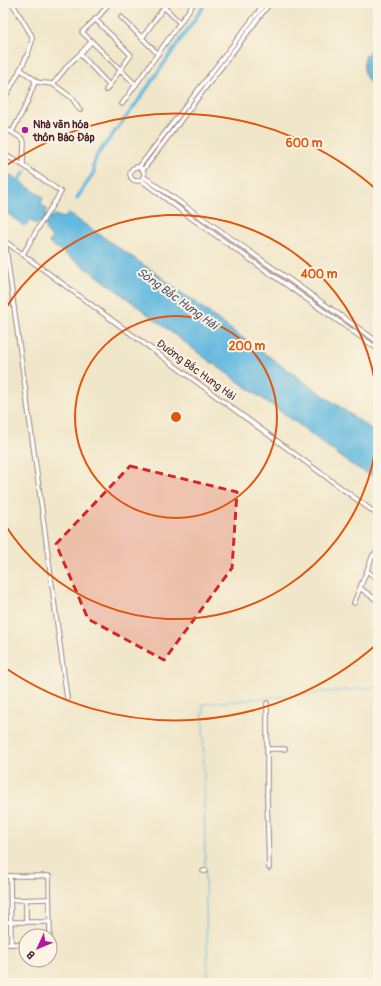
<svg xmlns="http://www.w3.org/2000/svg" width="381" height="986" font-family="Pangolin,sans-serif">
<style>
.water{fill:#63b9df;stroke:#566c85}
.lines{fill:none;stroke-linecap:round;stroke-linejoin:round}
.stream{stroke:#63b9df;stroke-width:1}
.canal{stroke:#63b9df;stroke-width:3.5}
.minor-casing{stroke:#9d827a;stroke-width:5.5}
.minor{stroke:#fff;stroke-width:3.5}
.marked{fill:#d62828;fill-opacity:0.2;stroke:#d62828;stroke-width:3;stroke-dasharray:8 5;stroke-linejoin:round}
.ring{fill:none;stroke:#e0560e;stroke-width:2}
.poi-dot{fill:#b5179e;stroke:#fcf5e5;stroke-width:1.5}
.labels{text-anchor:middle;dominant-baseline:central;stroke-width:4;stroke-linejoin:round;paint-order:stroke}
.poi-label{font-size:11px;font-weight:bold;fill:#4a1f2b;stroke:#fcf5e5;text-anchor:start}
.street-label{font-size:11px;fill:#4a1f2b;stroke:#fcf5e5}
.water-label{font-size:12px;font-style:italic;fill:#53556a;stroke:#fcf5e5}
.centre{fill:#e0560e;stroke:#fcf5e5;stroke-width:2}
.ring-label{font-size:12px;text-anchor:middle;font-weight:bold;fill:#e0560e;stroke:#fcf5e5;stroke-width:4;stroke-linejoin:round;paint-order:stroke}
</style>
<rect width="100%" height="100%" fill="#fcf5e5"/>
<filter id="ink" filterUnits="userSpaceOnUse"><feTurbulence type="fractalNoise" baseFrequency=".025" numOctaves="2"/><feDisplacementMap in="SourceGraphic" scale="8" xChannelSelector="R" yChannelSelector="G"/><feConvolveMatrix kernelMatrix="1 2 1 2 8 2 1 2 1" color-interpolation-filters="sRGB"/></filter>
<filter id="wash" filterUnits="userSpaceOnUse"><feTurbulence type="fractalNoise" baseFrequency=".012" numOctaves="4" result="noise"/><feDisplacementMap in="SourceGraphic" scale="16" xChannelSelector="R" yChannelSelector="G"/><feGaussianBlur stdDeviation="0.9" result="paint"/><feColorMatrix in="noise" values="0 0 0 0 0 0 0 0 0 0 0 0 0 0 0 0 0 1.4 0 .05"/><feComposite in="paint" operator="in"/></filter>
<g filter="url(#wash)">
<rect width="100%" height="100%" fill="#f0e6c9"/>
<!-- water -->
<g class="water">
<path d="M378,44V85C376,84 374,85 372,84C363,79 362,63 366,55Z"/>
<path d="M3,170L43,197L41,204L47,209L45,214L51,218L54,215L64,218L68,213L71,215L154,272L237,334L378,434V478L374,475L372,476L349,463L297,423L204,357L95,274L49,243L52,238L45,229L47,227L39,222L37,224L30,221L24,226L4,211L3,212Z"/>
</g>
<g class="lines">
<!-- stream -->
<g class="stream">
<path d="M205,870L203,704L378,687"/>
<path d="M205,873L208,983"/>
</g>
<!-- canal -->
<g class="canal">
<path d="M378,44L374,40L378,34"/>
<path d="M16,184L25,172"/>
<path d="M77,198L94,172L93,166L97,155L136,104L206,3"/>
</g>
</g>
</g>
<g filter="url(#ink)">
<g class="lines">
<defs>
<g id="minor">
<path d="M109,3L100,15L82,32L136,85"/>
<path d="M160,3L180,23"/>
<path d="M121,17L158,54"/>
<path d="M95,19L131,55L106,90"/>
<path d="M142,38L167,3"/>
<path d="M92,41L80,54L109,85"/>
<path d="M35,82L53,84L69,64L80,54"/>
<path d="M53,84L72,98L80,110"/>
<path d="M3,101C10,88 34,49 32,36L12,3"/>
<path d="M122,104L194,3"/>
<path d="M3,127L23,139L24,142L23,165L34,173L61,192L41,223L23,254"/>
<path d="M12,132L27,103L35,82V80L20,69"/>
<path d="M3,154L23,165"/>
<circle cx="137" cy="174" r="7"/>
<path d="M139,167L265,3"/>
<path d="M143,170L270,3"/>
<path d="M144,177L378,342"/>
<path d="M141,180L194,220L378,349"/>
<path d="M3,240L378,515"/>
<path d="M5,242L42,510L67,698"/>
<path d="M367,571L378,579"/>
<path d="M360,588L378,601"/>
<path d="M354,603L373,555L378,551"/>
<path d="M267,703V799L269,868"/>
<path d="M267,749H285"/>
<path d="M203,871H206"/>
<path d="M3,876H49L50,936"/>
<path d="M10,876L11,944"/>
<path d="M11,900L49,899"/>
<path d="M26,900V922"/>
<path d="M3,922H49"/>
<path d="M3,944H26"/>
</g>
</defs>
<!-- minor casing -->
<use href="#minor" class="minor-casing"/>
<!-- minor -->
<use href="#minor" class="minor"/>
</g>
</g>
<!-- marked area -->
<path class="marked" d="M130,466L237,492L232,568L164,660L88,619L56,544Z"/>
<!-- distance rings -->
<g class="ring">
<circle cx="176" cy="417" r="101"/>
<path d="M378 419A202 202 0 0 1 4 523M4 311A202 202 0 0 1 378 415"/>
<path d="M377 644A303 303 0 0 1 4 667M4 167A303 303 0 0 1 377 190"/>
</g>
<!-- markers -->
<circle class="poi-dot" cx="25" cy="130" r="4"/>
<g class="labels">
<!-- poi labels -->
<g class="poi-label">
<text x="33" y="124">Nhà văn hóa<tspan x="33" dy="13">thôn Báo Đáp</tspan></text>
</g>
<!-- street labels -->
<g class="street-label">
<text transform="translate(196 370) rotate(36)">Đường Bắc Hưng Hải</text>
</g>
<!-- water labels -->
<g class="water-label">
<text transform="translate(177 299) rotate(36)">Sông Bắc Hưng Hải</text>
</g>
</g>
<circle cx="176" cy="417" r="6" class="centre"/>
<g class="ring-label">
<text x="304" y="147">600 m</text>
<text x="319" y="278">400 m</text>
<text x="247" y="350">200 m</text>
</g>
<!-- margin -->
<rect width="381" height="986" fill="none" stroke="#fcf5e5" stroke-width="16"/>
<!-- north arrow -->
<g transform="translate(38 948) rotate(226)"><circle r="19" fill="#fcf5e5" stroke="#b59f9b"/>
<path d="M0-3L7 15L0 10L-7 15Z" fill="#b5179e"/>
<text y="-6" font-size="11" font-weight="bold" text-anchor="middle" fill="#4a1f2b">B</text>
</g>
</svg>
